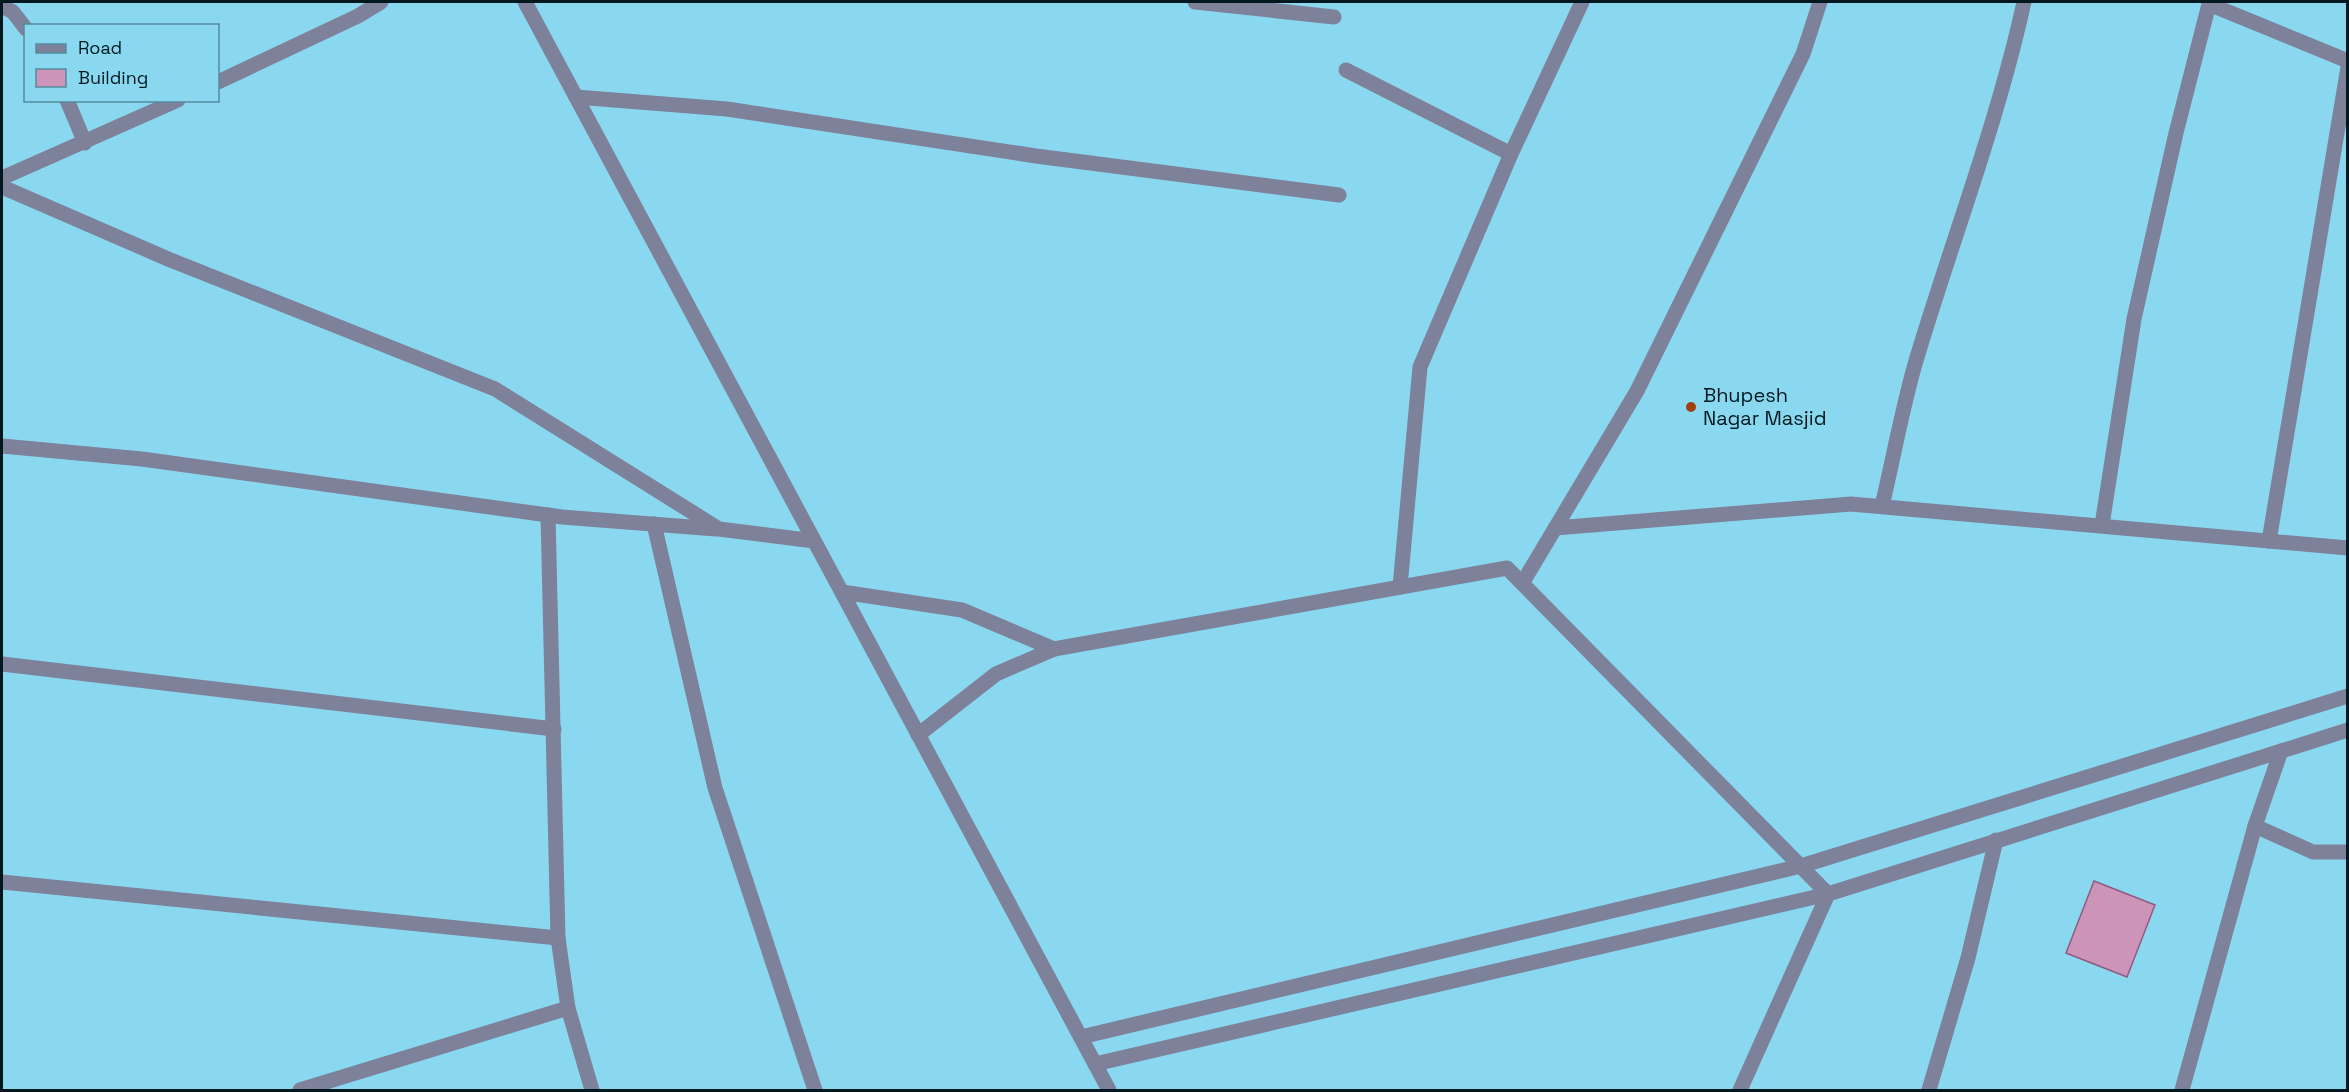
<svg xmlns="http://www.w3.org/2000/svg" width="2349" height="1092" font-family="'Space Grotesk',sans-serif">
<style>
.building{fill:#cd94b9;stroke:#905b7f;stroke-width:1.5}
.lines{fill:none;stroke-linecap:round;stroke-linejoin:round}
.minor{stroke:#7e819a;stroke-width:15}
.poi-dot{fill:#a33e13;stroke:#8ad8f0;stroke-width:2}
.labels{text-anchor:middle;dominant-baseline:central;stroke-width:4.5;stroke-linejoin:round;paint-order:stroke}
.poi-label{font-size:20px;fill:#01181f;stroke:#8ad8f0;text-anchor:start}
</style>
<rect width="100%" height="100%" fill="#8ad8f0"/>
<!-- building -->
<path class="building" d="M2094,881L2155,905L2127,977L2066,953Z"/>
<g class="lines">
<!-- minor -->
<g class="minor">
<path d="M525,2L1109,1090"/>
<path d="M1195,2L1334,17"/>
<path d="M2,6L13,12L26,29"/>
<path d="M1346,70L1511,154"/>
<path d="M218,82L358,16L381,2"/>
<path d="M576,97L727,109L1036,156L1339,195"/>
<path d="M67,100L85,143"/>
<path d="M2,178L178,100"/>
<path d="M2,187L168,259L495,389L719,529L814,541"/>
<path d="M2,446L142,459L562,517L716,529"/>
<path d="M1882,506C1893,459 1902,410 1915,364C1951,243 1997,125 2024,2"/>
<path d="M654,524L715,788L815,1090"/>
<path d="M2102,525L2134,319L2176,133L2209,4L2348,61"/>
<path d="M1555,528L1851,504L2348,548"/>
<path d="M2269,541L2348,67"/>
<path d="M1523,582L1637,391L1803,54L1820,2"/>
<path d="M1400,587L1420,367L1511,154L1582,2"/>
<path d="M842,592L962,610L1054,649L1507,568L1828,894L1740,1090"/>
<path d="M2,664L554,729"/>
<path d="M918,735L996,674L1054,649"/>
<path d="M2255,826L2313,852H2348"/>
<path d="M2,882L558,938"/>
<path d="M568,1008L592,1090"/>
<path d="M1081,1037L1801,866L2348,696"/>
<path d="M1095,1064L1828,894L2348,730"/>
<path d="M300,1090L568,1008L558,938L548,515"/>
<path d="M1929,1090L1968,958L1996,840"/>
<path d="M2182,1090L2255,826L2281,751"/>
</g>
</g>
<!-- markers -->
<circle class="poi-dot" cx="1691" cy="407" r="6"/>
<g class="labels">
<!-- poi labels -->
<g class="poi-label">
<text x="1703" y="395">Bhupesh<tspan x="1703" dy="23">Nagar Masjid</tspan></text>
</g>
</g>
<!-- border -->
<rect width="2349" height="1092" fill="none" stroke="#01181f" stroke-width="6"/>
<!-- legend -->
<rect x="24" y="24" width="195" height="78" fill="#8ad8f0" stroke="#538b9c" stroke-width="1.5"/>
<rect x="36" y="44" width="30" height="9" fill="#7e819a" stroke="#538b9c" stroke-width="1.5"/>
<text x="78" y="54" font-size="18" fill="#01181f">Road</text>
<rect x="36" y="69" width="30" height="18" fill="#cd94b9" stroke="#538b9c" stroke-width="1.5"/>
<text x="78" y="84" font-size="18" fill="#01181f">Building</text>
</svg>
